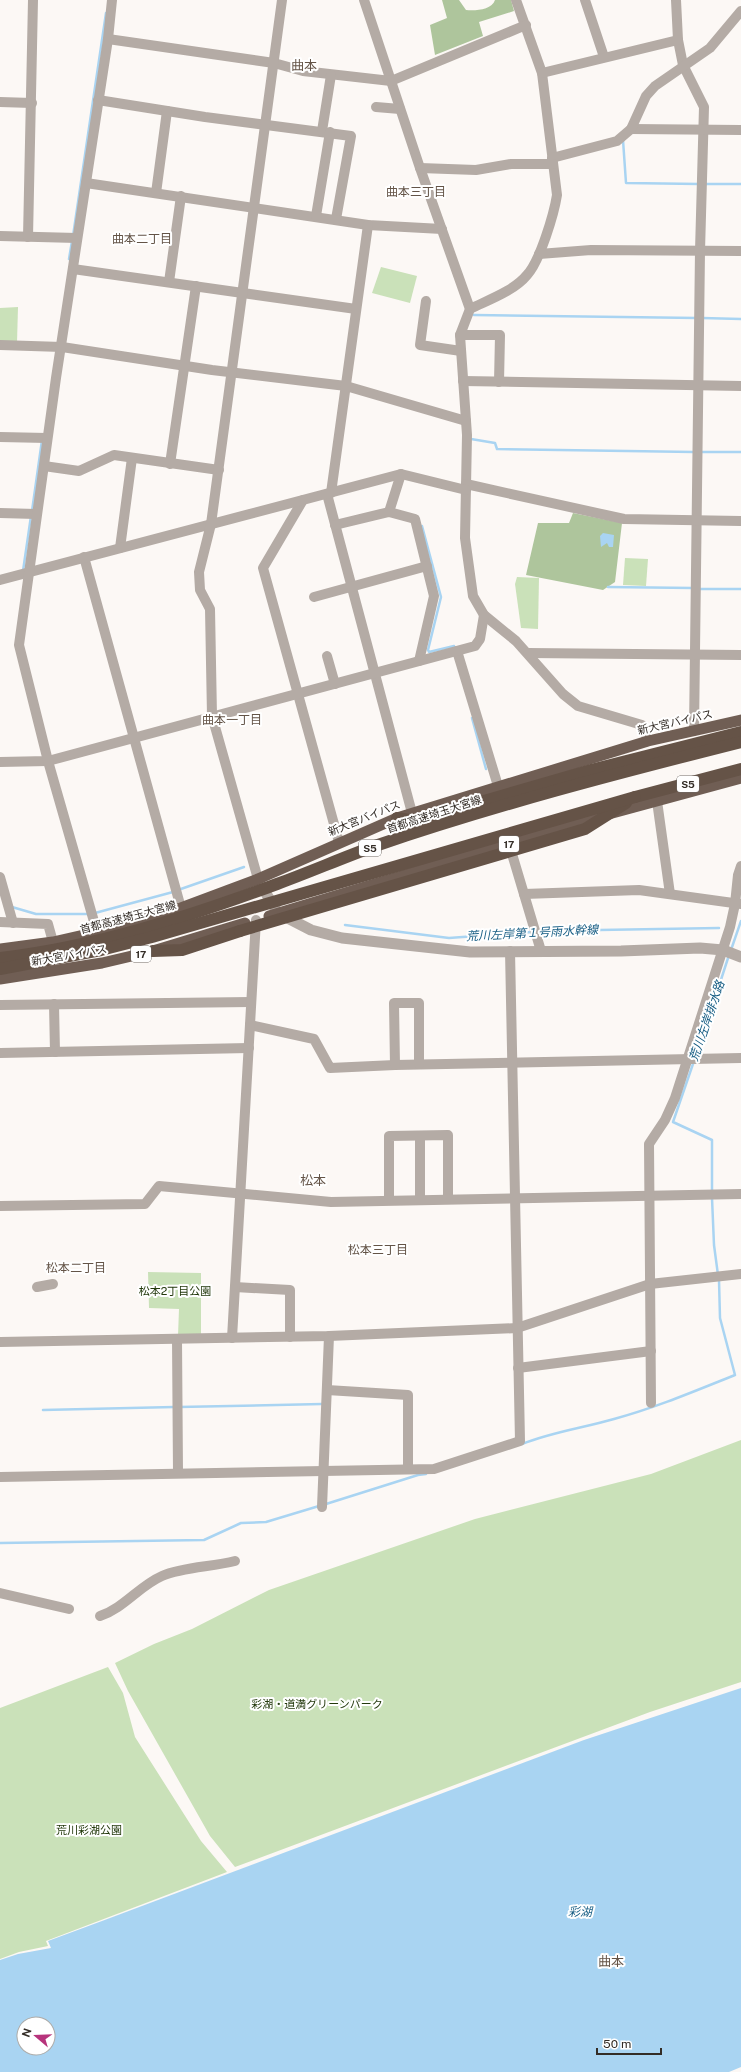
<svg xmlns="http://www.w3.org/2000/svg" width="741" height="2072" font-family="'Public Sans','Noto Sans JP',sans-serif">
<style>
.green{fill:#cae1b9}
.forest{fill:#aec59c}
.water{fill:#a9d4f2;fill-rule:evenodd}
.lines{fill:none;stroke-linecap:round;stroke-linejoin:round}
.stream{stroke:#a9d4f2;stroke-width:2.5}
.minor{stroke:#b4aba5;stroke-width:10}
.tertiary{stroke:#b4aba5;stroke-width:11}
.trunk{stroke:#705e54;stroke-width:11}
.motorway{stroke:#655347;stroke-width:12}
.motorway-bridge{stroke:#655347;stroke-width:12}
.labels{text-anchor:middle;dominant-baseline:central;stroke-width:4;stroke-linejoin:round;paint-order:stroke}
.shield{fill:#fff;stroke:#706b67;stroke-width:1}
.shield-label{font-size:10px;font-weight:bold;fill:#332c26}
.street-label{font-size:11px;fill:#332c26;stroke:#fff}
.park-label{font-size:11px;fill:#23390c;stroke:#fff}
.neighbourhood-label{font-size:12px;fill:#645447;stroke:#fff}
.water-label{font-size:12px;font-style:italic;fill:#155c83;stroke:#fff}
.quarter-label{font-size:13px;fill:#645447;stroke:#fff}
</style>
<rect width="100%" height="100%" fill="#fcf8f5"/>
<!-- green -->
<g class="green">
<path d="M381,267L417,276L410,303L372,293Z"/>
<path d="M18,307L17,343H0V308Z"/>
<path d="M625,558L648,559L646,586L623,585Z"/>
<path d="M517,577L539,578L538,629L521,628L515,584Z"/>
<path d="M148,1272L201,1273V1335L178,1336L179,1309L149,1308Z"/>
<path d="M741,1440V1682L650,1712L235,1867L210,1836L128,1691L115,1663L154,1644L192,1629L269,1590L475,1519L651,1474Z"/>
<path d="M108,1667L123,1693L135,1737L201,1841L227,1872L46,1941L48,1946L19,1952L0,1959V1708Z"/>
</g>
<!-- forest -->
<g class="forest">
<path d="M442,0H459L466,10C475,11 492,10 495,0H511L514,11L479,22L483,36L435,55L430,25L447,18Z"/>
<path d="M573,513L622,523L615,582L603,590L526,575L538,523H569Z"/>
</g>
<!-- water -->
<g class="water">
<path d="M603,533L614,535L613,547H609L607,543L601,547L600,536Z"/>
<path d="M741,1688V2067L729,2072H0V1960L18,1954L51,1948L48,1941L102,1921L584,1740ZM24,2024H48V2048H24Z"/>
</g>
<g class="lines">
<!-- stream -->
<g class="stream">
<path d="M623,140L626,183L699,184"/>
<path d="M704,184H741"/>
<path d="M73,236L106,13"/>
<path d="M69,259L72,241"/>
<path d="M474,315L697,318"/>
<path d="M702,318L741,319"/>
<path d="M471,439L495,443L497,449L694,452"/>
<path d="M699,452H741"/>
<path d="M32,511L42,440"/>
<path d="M422,526L441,597L428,650L429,652L454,646V649"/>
<path d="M23,571L31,516"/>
<path d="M608,587L693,588"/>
<path d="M698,589H741"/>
<path d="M472,718L486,769"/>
<path d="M178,890L244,867"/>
<path d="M12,907L36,914H90"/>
<path d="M95,913L173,892"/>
<path d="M345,925L449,938L532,932"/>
<path d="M539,931L719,928"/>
<path d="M731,950L741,921"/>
<path d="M696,1057L729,955"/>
<path d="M694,1061L673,1122L712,1140V1193"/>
<path d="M712,1198L714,1245L718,1275"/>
<path d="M179,1407L322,1404"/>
<path d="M43,1410L174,1407"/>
<path d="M522,1444C552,1432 583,1428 614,1419C655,1408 695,1391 735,1375L720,1318L719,1280"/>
<path d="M326,1504L418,1475L426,1474"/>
<path d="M0,1543L204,1540L241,1523L266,1522L319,1506"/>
</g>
<!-- minor -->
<g class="minor">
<path d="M364,0L420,168L470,309"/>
<path d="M516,0L542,73L557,195C554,214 540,261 527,275C514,291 488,300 470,309L460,335L467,435L465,538L473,596L484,615L516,641L563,694L578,706L642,725L648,741"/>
<path d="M585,0L604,57"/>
<path d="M676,0L678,40L683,65L704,107L700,251L694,731"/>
<path d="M108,39L274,63L303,71L391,81L526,25"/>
<path d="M542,73L678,40"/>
<path d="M98,100L205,117L351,136L336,219"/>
<path d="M0,102L32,103"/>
<path d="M376,107L400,109"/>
<path d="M631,129L741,130"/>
<path d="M322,131L331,75"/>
<path d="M552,158L617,141L631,129L646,96L655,86L710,48L741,11"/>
<path d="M420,168L476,170L511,164H553"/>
<path d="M86,183L368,225L442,229"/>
<path d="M156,193L167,111"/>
<path d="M316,216L330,132"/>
<path d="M0,236L77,238"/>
<path d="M28,237L33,0"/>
<path d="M539,254L591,250L741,251"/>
<path d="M73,269L356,309"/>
<path d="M169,282L181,196"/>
<path d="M426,301L420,345L461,351"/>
<path d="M460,335H500L499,382"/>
<path d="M0,345L62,347L212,370L346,386L466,421"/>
<path d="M463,381L741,386"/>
<path d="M0,437L47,438"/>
<path d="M170,464L196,286"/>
<path d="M44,466L79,471L114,455L219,470"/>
<path d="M466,484L624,519L741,521"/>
<path d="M331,493L368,225"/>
<path d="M327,494L412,813"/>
<path d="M303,500L263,568L339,842"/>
<path d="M389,512L401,474"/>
<path d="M0,513L36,514"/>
<path d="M335,525L389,512L415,519L434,596L419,661"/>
<path d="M120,548L132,458"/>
<path d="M84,557L181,908"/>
<path d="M0,580L401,474L466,490"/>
<path d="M314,597L427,566"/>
<path d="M457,651L498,786"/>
<path d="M528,653L741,655"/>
<path d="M327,656L335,684"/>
<path d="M0,762L48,761L475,646L480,639L484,615"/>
<path d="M657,801L670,894"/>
<path d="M509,844L541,951"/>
<path d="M0,877L13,923"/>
<path d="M258,879L212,716L210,609L200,590L199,572L211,524L282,0"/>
<path d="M524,894L639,890L741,904"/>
<path d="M0,922L48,924L53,942"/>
<path d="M97,932L48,761L19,645L56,378L108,39L112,0"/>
<path d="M54,1004L55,1052"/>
<path d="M0,1005L251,1002"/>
<path d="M250,1025L314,1039L330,1068L395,1065L741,1058"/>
<path d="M0,1053L249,1048"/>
<path d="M395,1065L394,1003H419V1064"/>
<path d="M420,1136V1199"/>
<path d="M389,1199V1136L448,1135V1198"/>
<path d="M0,1206L145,1204L159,1186L331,1202L741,1194"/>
<path d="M37,1287L53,1284"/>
<path d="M235,1287L290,1290V1337"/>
<path d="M232,1338L256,920"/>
<path d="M177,1339L178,1473"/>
<path d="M0,1342L329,1336L517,1328L650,1284L741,1274"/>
<path d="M518,1368L651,1351"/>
<path d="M327,1390L408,1395V1469"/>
<path d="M651,1403L649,1144L665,1120L675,1098L730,927L735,904L738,875L741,866"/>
<path d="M0,1477L434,1469L520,1441L510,951"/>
<path d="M322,1507L329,1336"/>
<path d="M0,1593L69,1609"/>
<path d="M100,1616C124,1608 139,1586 162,1576C183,1567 212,1567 235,1561"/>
</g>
<!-- tertiary -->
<path class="tertiary" d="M259,882L278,913L311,930L342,938L470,952L621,951L700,948L723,950L741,957"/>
<!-- trunk -->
<g class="trunk">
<path d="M269,916L594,818L741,778"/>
<path d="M0,949L53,942L97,932L181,908L258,879L397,818L648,741L741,720"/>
<path d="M0,979L102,963L153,951L245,923"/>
</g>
<!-- motorway -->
<g class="motorway">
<path d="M635,797L741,769"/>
<path d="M397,818L415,821L591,770L741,732"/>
<path d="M153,951L182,950L240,931"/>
</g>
<!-- motorway-bridge -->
<g class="motorway-bridge">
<path d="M240,931L585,829L626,803"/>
<path d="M0,958C95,947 188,917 277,884C310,872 342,858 375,846C495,805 618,773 741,742"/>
<path d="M0,969L101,950L152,937L635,797"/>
</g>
</g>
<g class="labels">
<!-- shield labels -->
<g class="shield">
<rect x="677" y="776" width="22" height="16" rx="3"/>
<rect x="499" y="836" width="20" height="16" rx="3"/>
<rect x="359" y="840" width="22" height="16" rx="3"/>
<rect x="131" y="946" width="20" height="16" rx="3"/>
</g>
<g class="shield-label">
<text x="688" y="784">S5</text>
<text x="509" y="844">17</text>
<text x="370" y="848">S5</text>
<text x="141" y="954">17</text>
</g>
<!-- street labels -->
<g class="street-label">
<text transform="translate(675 722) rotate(-13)">新大宮バイパス</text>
<text transform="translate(434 814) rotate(-18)">首都高速埼玉大宮線</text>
<text transform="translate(364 818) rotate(-22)">新大宮バイパス</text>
<text transform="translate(128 917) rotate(-15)">首都高速埼玉大宮線</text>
<text transform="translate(69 955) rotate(-10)">新大宮バイパス</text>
</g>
<!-- park labels -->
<g class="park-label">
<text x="175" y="1291">松本2丁目公園</text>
<text x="317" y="1704">彩湖・道満グリーンパーク</text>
<text x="89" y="1830">荒川彩湖公園</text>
</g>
<!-- neighbourhood labels -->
<g class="neighbourhood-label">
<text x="416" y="192">曲本三丁目</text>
<text x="142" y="239">曲本二丁目</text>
<text x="232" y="720">曲本一丁目</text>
<text x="378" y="1250">松本三丁目</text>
<text x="76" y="1268">松本二丁目</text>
</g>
<!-- water labels -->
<g class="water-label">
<text transform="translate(532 933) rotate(-3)">荒川左岸第１号雨水幹線</text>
<text transform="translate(707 1021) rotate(-71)">荒川左岸排水路</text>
<text x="580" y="1912">彩湖</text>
</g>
<!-- quarter labels -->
<g class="quarter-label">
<text x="304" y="65">曲本</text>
<text x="313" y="1180">松本</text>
<text x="611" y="1961">曲本</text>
</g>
</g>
<!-- north arrow -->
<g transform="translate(36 2036) rotate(289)"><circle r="19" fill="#ffffff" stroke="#adaba8"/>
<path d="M0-3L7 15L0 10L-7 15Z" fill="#b7347c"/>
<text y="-6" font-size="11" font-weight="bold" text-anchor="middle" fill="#332c26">N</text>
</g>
<!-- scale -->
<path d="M597 2048v6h64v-6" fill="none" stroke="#332c26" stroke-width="2"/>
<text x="603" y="2048" font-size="12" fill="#332c26" stroke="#ffffff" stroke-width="3" paint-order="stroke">50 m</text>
</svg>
